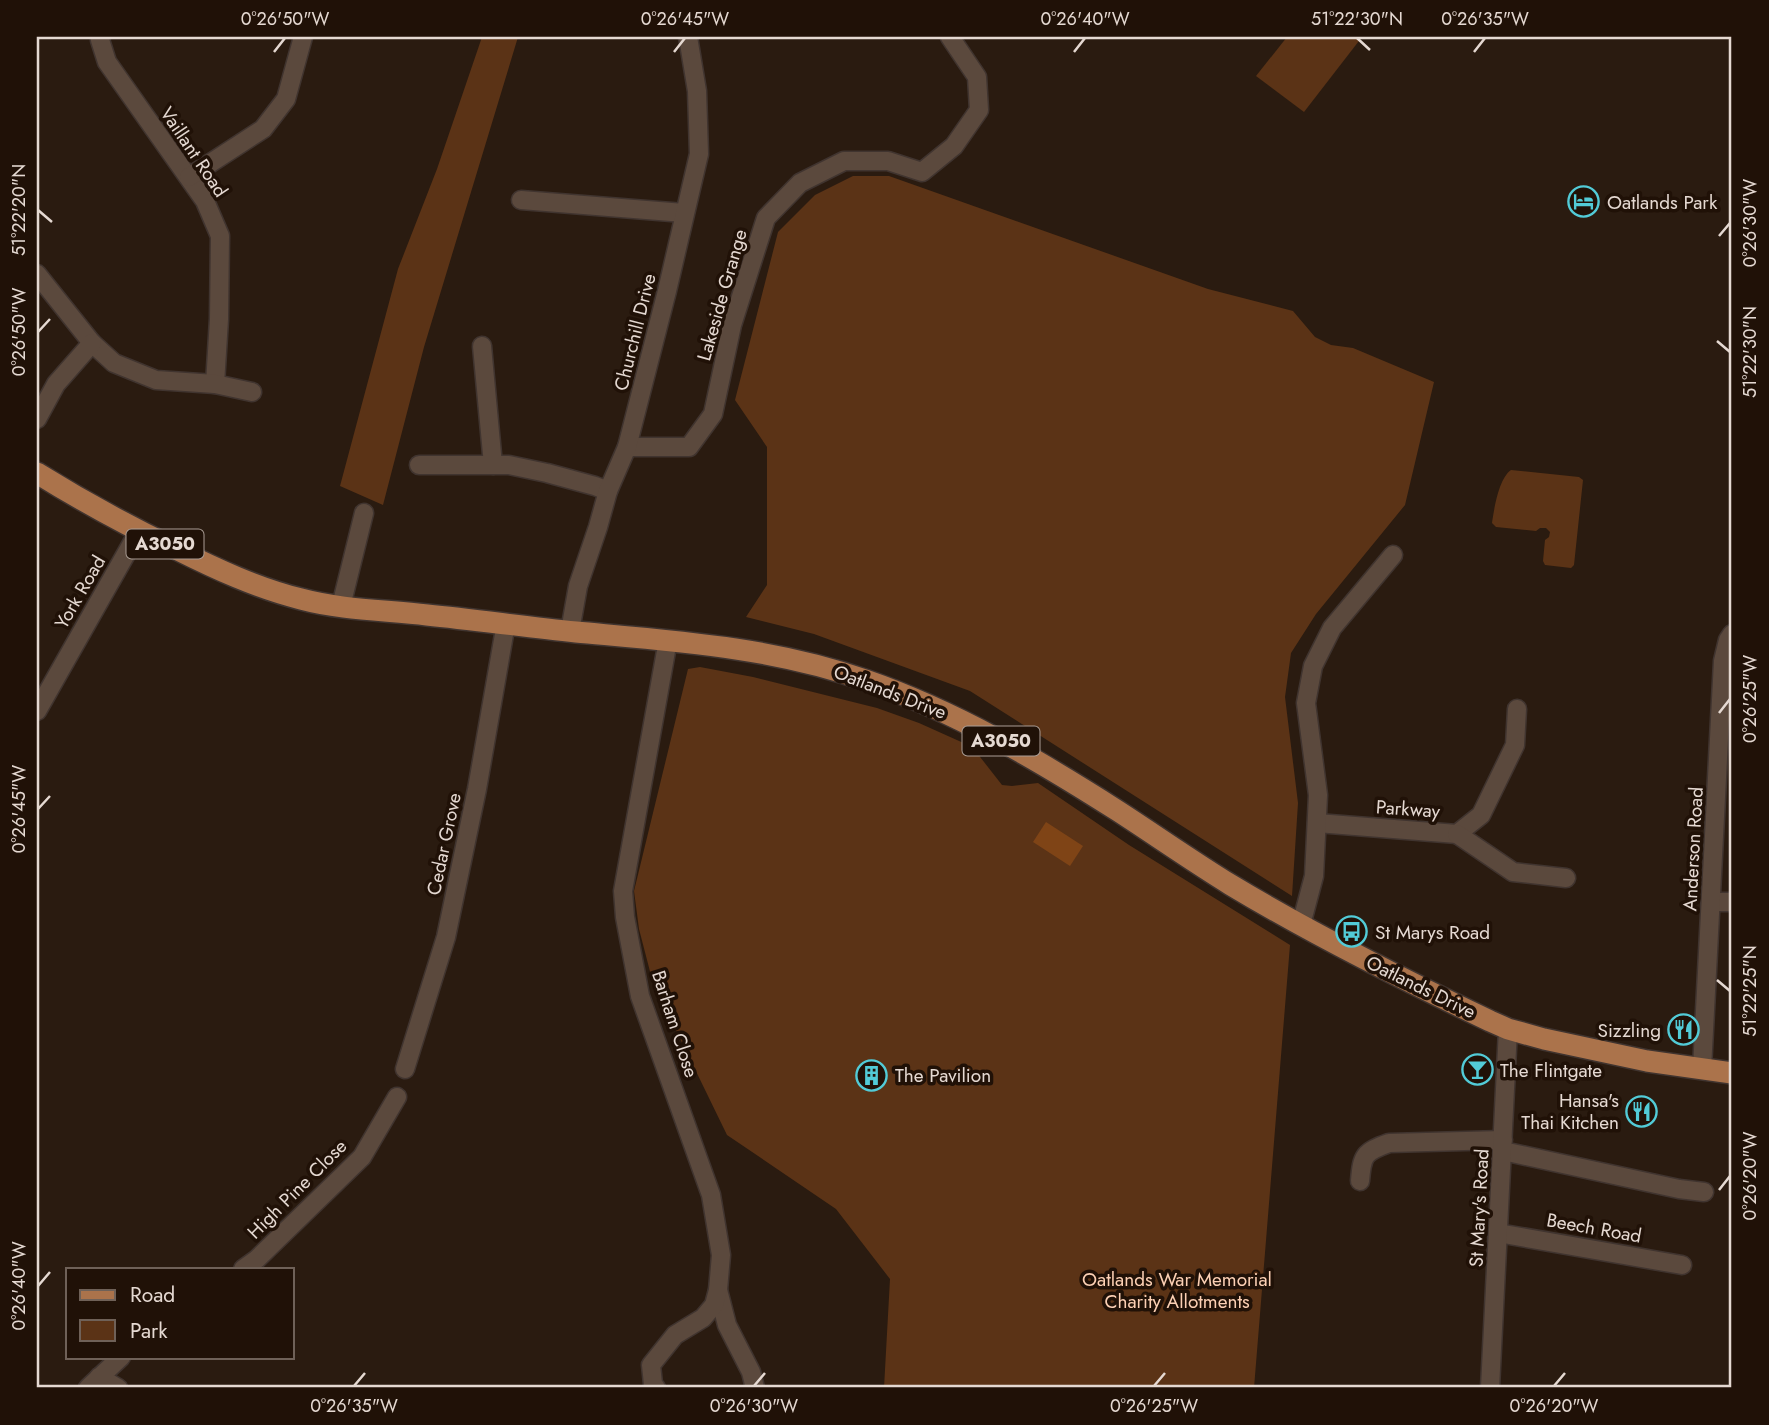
<svg xmlns="http://www.w3.org/2000/svg" width="1769" height="1425" font-family="Jost,sans-serif">
<style>
.green{fill:#5b3316}
.water{fill:#7f4416}
.lines{fill:none;stroke-linecap:round;stroke-linejoin:round}
.street-casing{stroke:#40342f;stroke-width:21}
.primary-casing{stroke:#40342f;stroke-width:24}
.street{stroke:#5b493d;stroke-width:18}
.primary{stroke:#ab734b;stroke-width:21}
.ticks{fill:none;stroke:#e5d9d2;stroke-width:2.5}
.labels{text-anchor:middle;dominant-baseline:central;stroke-width:7;stroke-linejoin:round;paint-order:stroke}
.shield{fill:#201107;stroke:#aa9d95;stroke-width:2}
.shield-label{font-size:18px;font-weight:bold;fill:#e5d9d2}
.street-label{font-size:19px;fill:#e5d9d2;stroke:#201107}
.poi-label{font-size:19px;fill:#e5d9d2;stroke:#201107;text-anchor:start}
.park-label{font-size:19px;fill:#fcd0b4;stroke:#201107}
.neatline{fill:none;stroke:#e5d9d2;stroke-width:2.5}
.ticks-label{font-size:18px;text-anchor:middle;fill:#e5d9d2}
</style>
<rect width="100%" height="100%" fill="#2a1b10"/>
<!-- green -->
<g class="green">
<path d="M482,37H518L424,347L383,505L340,486L398,269L437,169Z"/>
<path d="M1287,37H1362L1304,112L1256,76Z"/>
<path d="M853,176H889L1208,289L1293,311L1315,337L1331,345L1353,348L1434,382L1405,505L1316,614L1291,653L1285,697L1298,803L1292,896L970,691L814,634L746,617L767,585V447L735,400L778,232L815,195Z"/>
<path d="M1511,470L1579,477L1583,480L1574,565L1571,568L1545,565L1543,561L1545,540L1549,537L1550,532L1546,528H1540L1536,531L1496,527L1492,523C1494,509 1499,478 1511,470Z"/>
<path d="M700,667L753,677L877,708L919,723L968,745L977,753L1002,785L1012,786L1038,783L1129,845L1290,945L1254,1388H884L890,1279L836,1209L727,1135L653,983L639,929L634,891L688,669Z"/>
</g>
<!-- water -->
<path class="water" d="M1046,822L1083,846L1070,866L1033,842Z"/>
<g class="lines">
<defs>
<g id="street">
<path d="M101,37L100,40L107,62L205,201L220,236L219,319L215,384"/>
<path d="M189,177L263,129L286,99L303,37"/>
<path d="M521,200L684,213"/>
<path d="M37,274L92,343L114,363L156,380L215,384L252,392"/>
<path d="M482,346L493,465"/>
<path d="M37,419L56,384L92,343"/>
<path d="M627,447H689L713,414L732,325L766,218L800,183L844,161H888L922,172L954,146L979,110L977,77L950,37"/>
<path d="M419,465H509L547,473L595,486L608,491"/>
<path d="M341,606L364,513"/>
<path d="M570,631L578,586L598,527L608,491L627,447L667,291L699,154L697,91L688,37"/>
<path d="M37,711L139,531"/>
<path d="M1317,823L1457,834L1481,815L1515,745L1517,709"/>
<path d="M1457,834L1513,872L1566,878"/>
<path d="M1711,902H1732"/>
<path d="M1301,925L1314,876L1318,795L1306,703L1313,666L1332,628L1393,555"/>
<path d="M405,1069L446,937L477,789L506,623"/>
<path d="M1702,1069L1723,661L1728,640L1732,634"/>
<path d="M1503,1151L1679,1189L1704,1192"/>
<path d="M1360,1181C1362,1155 1364,1152 1389,1143L1503,1140"/>
<path d="M1498,1233L1682,1265"/>
<path d="M243,1269L257,1259L362,1157L397,1097"/>
<path d="M718,1290L727,1325L751,1372L755,1388"/>
<path d="M99,1377L118,1388"/>
<path d="M88,1388L121,1357"/>
<path d="M656,1388L653,1384L651,1365L675,1335L703,1318L714,1305L718,1290L721,1255L711,1195L640,996L625,917L623,891L668,640"/>
<path d="M1490,1388L1508,1029"/>
</g>
<path id="primary" d="M37,473C82,501 128,526 176,549C216,569 257,588 301,599C342,610 385,610 427,615C477,620 526,627 576,632C674,641 772,647 865,680C955,711 1038,760 1118,811C1155,835 1192,861 1231,885C1314,935 1402,979 1490,1021L1508,1029L1544,1039L1647,1061L1732,1073"/>
</defs>
<!-- street casing -->
<use href="#street" class="street-casing"/>
<!-- primary casing -->
<use href="#primary" class="primary-casing"/>
<!-- street -->
<use href="#street" class="street"/>
<!-- primary -->
<use href="#primary" class="primary"/>
</g>
<!-- ticks -->
<path class="ticks" d="M1357,38L1370,50M274,52L285,38M674,52L685,38M1074,52L1085,38M1474,52L1485,38M38,210L52,222M1719,236L1730,223M38,332L50,319M1717,341L1730,352M1719,713L1730,699M38,809L50,796M1717,980L1730,991M1719,1190L1730,1176M38,1286L50,1272M354,1386L365,1373M754,1386L765,1373M1154,1386L1165,1373M1554,1386L1565,1373"/>
<!-- icons -->
<defs>
<symbol id="hotel-ring" viewBox="-11 -11 22 22"><circle r="9.5" fill="#201107" stroke="#52cbd7" stroke-width="1.5"/><path d="M-6-4.5h1.5V1H6V5H4.5V3h-9V5H-6ZM-4 0a1.8 1.8 0 1 1 3.6 0ZM.5 0V-2.5h3Q6-2.5 6 0Z" fill="#52cbd7"/></symbol>
<symbol id="bus-ring" viewBox="-11 -11 22 22"><circle r="9.5" fill="#201107" stroke="#52cbd7" stroke-width="1.5"/><path d="M-5-6H5V4H4V6H2V4H-2V6H-4V4H-5ZM-3.5-4V0h7V-4ZM-3.5 1.2v1.5H-2V1.2ZM2 1.2v1.5H3.5V1.2Z" fill="#52cbd7"/></symbol>
<symbol id="restaurant-ring" viewBox="-11 -11 22 22"><circle r="9.5" fill="#201107" stroke="#52cbd7" stroke-width="1.5"/><path d="M-5-6h1v4h1v-4h1v4h1v-4h1v5L-1.5 .5V6h-2V.5L-5-1ZM5-6V6H3V1.5H1.5Q1.5-4 5-6Z" fill="#52cbd7"/></symbol>
<symbol id="bar-ring" viewBox="-11 -11 22 22"><circle r="9.5" fill="#201107" stroke="#52cbd7" stroke-width="1.5"/><path d="M-6-5H6L.8 .8V4.5H3.5V6h-7V4.5H-.8V.8Z" fill="#52cbd7"/></symbol>
<symbol id="building-ring" viewBox="-11 -11 22 22"><circle r="9.5" fill="#201107" stroke="#52cbd7" stroke-width="1.5"/><path d="M-4-6H4V6H1V3H-1V6H-4ZM-2.5-4.3h1.7v1.8h-1.7ZM.8-4.3h1.7v1.8H.8ZM-2.5-1h1.7V.8h-1.7ZM.8-1h1.7V.8H.8Z" fill="#52cbd7"/></symbol>
</defs>
<g fill-rule="evenodd">
<use href="#hotel-ring" x="1566" y="184" width="35" height="35"/>
<use href="#bus-ring" x="1334" y="914" width="35" height="35"/>
<use href="#restaurant-ring" x="1666" y="1012" width="35" height="35"/>
<use href="#bar-ring" x="1460" y="1052" width="35" height="35"/>
<use href="#building-ring" x="854" y="1058" width="35" height="35"/>
<use href="#restaurant-ring" x="1624" y="1094" width="35" height="35"/>
</g>
<g class="labels">
<!-- shield labels -->
<g class="shield">
<rect x="126.5" y="529.5" width="77" height="29" rx="5"/>
<rect x="962.5" y="726.5" width="77" height="29" rx="5"/>
</g>
<g class="shield-label">
<text x="165" y="544">A3050</text>
<text x="1001" y="741">A3050</text>
</g>
<!-- street labels -->
<g class="street-label">
<text transform="translate(194 152) rotate(56)">Vaillant Road</text>
<text transform="translate(722 295) rotate(-74)">Lakeside Grange</text>
<text transform="translate(635 332) rotate(-76)">Churchill Drive</text>
<text transform="translate(80 592) rotate(-60)">York Road</text>
<text transform="translate(890 692) rotate(21)">Oatlands Drive</text>
<text transform="translate(1408 809) rotate(4)">Parkway</text>
<text transform="translate(444 844) rotate(-78)">Cedar Grove</text>
<text transform="translate(1693 849) rotate(-87)">Anderson Road</text>
<text transform="translate(1421 987) rotate(26)">Oatlands Drive</text>
<text transform="translate(675 1024) rotate(72)">Barham Close</text>
<text transform="translate(297 1189) rotate(-45)">High Pine Close</text>
<text transform="translate(1479 1208) rotate(-87)">St Mary's Road</text>
<text transform="translate(1594 1228) rotate(10)">Beech Road</text>
</g>
<!-- poi labels -->
<g class="poi-label">
<text x="1607" y="202">Oatlands Park</text>
<text x="1375" y="932">St Marys Road</text>
<text x="1661" y="1030" text-anchor="end">Sizzling</text>
<text x="1500" y="1070">The Flintgate</text>
<text x="895" y="1075">The Pavilion</text>
<text x="1619" y="1100" text-anchor="end">Hansa's<tspan x="1619" dy="22">Thai Kitchen</tspan></text>
</g>
<!-- park labels -->
<g class="park-label">
<text x="1177" y="1279">Oatlands War Memorial<tspan x="1177" dy="22">Charity Allotments</tspan></text>
</g>
</g>
<!-- border -->
<rect width="1769" height="1425" fill="none" stroke="#201107" stroke-width="77"/>
<!-- legend -->
<rect x="66" y="1268" width="228" height="91" fill="#201107" stroke="#6f6158" stroke-width="2"/>
<rect x="80" y="1290" width="35" height="10" fill="#ab734b" stroke="#6f6158" stroke-width="2"/>
<text x="130" y="1302" font-size="21" fill="#e5d9d2">Road</text>
<rect x="80" y="1320" width="35" height="21" fill="#5b3316" stroke="#6f6158" stroke-width="2"/>
<text x="130" y="1338" font-size="21" fill="#e5d9d2">Park</text>
<rect x="38" y="38" width="1692" height="1348" class="neatline"/>
<g class="ticks-label">
<text x="285" y="25">0°26'50"W</text>
<text x="685" y="25">0°26'45"W</text>
<text x="1085" y="25">0°26'40"W</text>
<text x="1357" y="25">51°22'30"N</text>
<text x="1485" y="25">0°26'35"W</text>
<text transform="translate(19 210) rotate(-90)" y="6">51°22'20"N</text>
<text transform="translate(1750 223) rotate(-90)" y="6">0°26'30"W</text>
<text transform="translate(19 332) rotate(-90)" y="6">0°26'50"W</text>
<text transform="translate(1750 352) rotate(-90)" y="6">51°22'30"N</text>
<text transform="translate(1750 699) rotate(-90)" y="6">0°26'25"W</text>
<text transform="translate(19 809) rotate(-90)" y="6">0°26'45"W</text>
<text transform="translate(1750 991) rotate(-90)" y="6">51°22'25"N</text>
<text transform="translate(1750 1176) rotate(-90)" y="6">0°26'20"W</text>
<text transform="translate(19 1286) rotate(-90)" y="6">0°26'40"W</text>
<text x="354" y="1412">0°26'35"W</text>
<text x="754" y="1412">0°26'30"W</text>
<text x="1154" y="1412">0°26'25"W</text>
<text x="1554" y="1412">0°26'20"W</text>
</g>
</svg>
